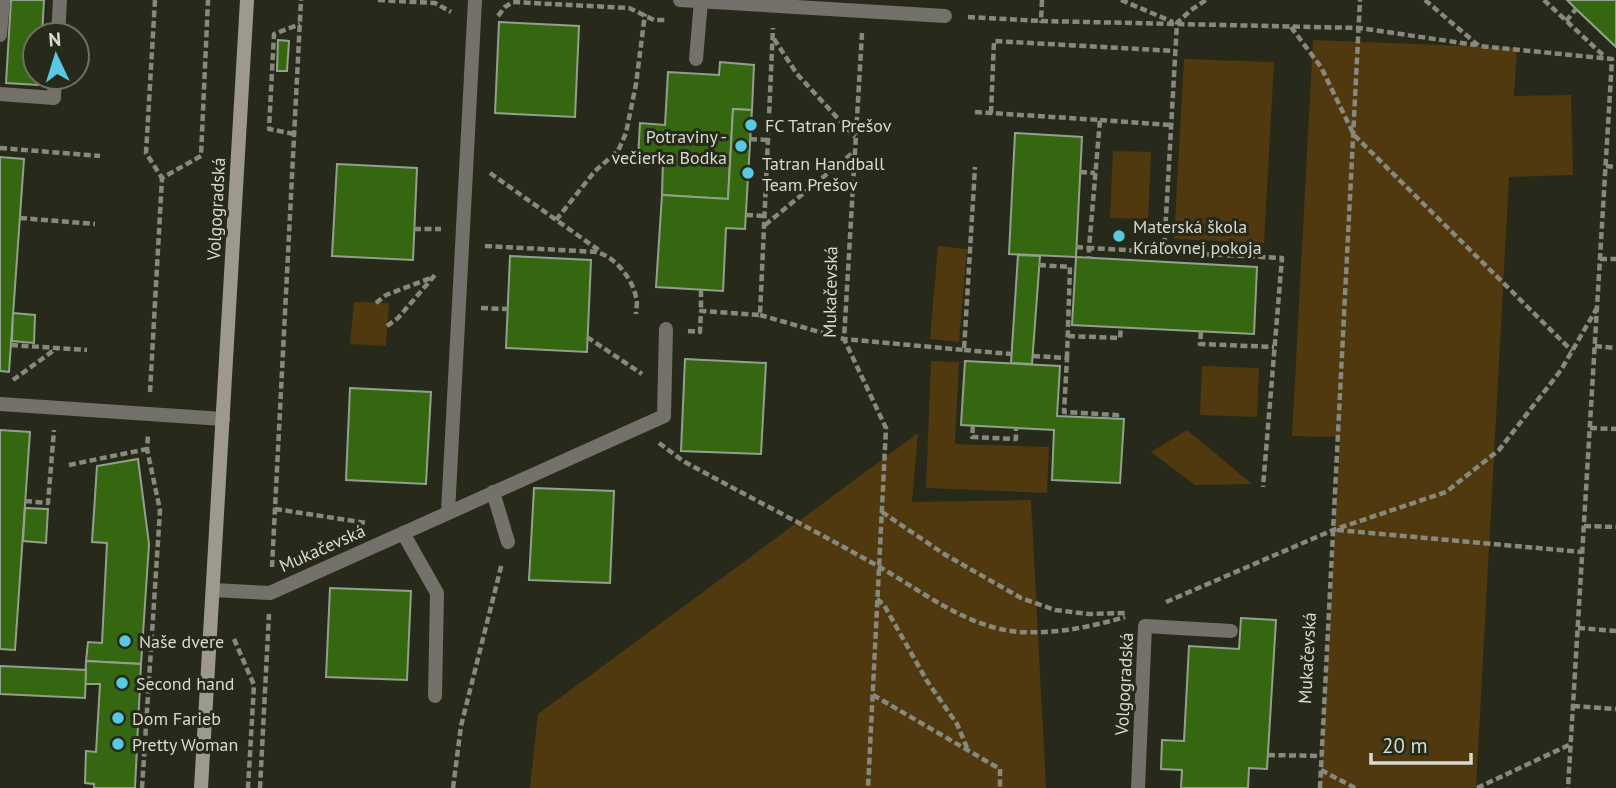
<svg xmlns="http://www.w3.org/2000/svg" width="1616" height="788" font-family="'PT Sans',sans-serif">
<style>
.green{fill:#50380f}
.building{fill:#34670f;stroke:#94a08e;stroke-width:2}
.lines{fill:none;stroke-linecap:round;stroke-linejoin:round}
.path{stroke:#87897d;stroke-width:4.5;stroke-dasharray:7 3.5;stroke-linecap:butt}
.lane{stroke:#737169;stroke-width:14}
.street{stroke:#737169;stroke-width:14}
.secondary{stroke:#9d9a8d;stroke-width:14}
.poi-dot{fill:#57c9e2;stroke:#272a1a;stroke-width:2.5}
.labels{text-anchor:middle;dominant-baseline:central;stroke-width:6;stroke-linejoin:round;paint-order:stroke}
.poi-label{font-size:18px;fill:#d8dad0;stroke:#272a1a;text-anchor:start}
.street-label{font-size:18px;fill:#d8dad0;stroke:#272a1a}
</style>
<rect width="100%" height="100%" fill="#272a1a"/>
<!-- green -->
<g class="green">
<path d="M1313,40L1517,48L1514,96L1571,95L1573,175L1509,177L1476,788H1320L1340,437L1292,436Z"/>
<path d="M1184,59L1274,62L1264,243L1174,239Z"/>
<path d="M1113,151L1151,152L1148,219L1110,218Z"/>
<path d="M938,246L967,249L959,342L930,339Z"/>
<path d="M354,302L389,303L386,346L350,344Z"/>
<path d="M931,361L959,362L955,444L1049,447L1047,493L926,488Z"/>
<path d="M1202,366L1259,368L1257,417L1200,415Z"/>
<path d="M1187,430L1252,484L1195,485L1151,452Z"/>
<path d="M918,433L912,502L1031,500L1046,788H530L538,714Z"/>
</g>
<!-- building -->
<g class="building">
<path d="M11,0H44L42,35H35V77H39V85L6,83Z"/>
<path d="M1567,0H1616V47L1576,9Z"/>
<path d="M499,22L579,26L575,117L495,113Z"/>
<path d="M278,40L289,41L287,71H277Z"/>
<path d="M720,62L754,65L752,110L733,109L728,199L662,195L663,159L638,158L640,123L665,125L668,72L719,75Z"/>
<path d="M733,109L752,110L751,125L745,229L726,228L723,291L656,287L662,195L728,199Z"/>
<path d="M1015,133L1082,137L1076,257L1009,254Z"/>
<path d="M0,157L24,159L9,372L0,371Z"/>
<path d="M337,164L417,168L413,260L332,256Z"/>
<path d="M1018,255L1040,256L1032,364L1011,363Z"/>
<path d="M510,256L591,260L587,352L506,348Z"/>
<path d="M1076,257L1257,267L1254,334L1072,325Z"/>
<path d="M13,313L35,315L34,343L12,341Z"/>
<path d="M685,359L766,363L761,454L681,451Z"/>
<path d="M965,361L1060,366L1057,416L1124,419L1120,483L1052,480L1054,430L961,425Z"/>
<path d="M350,388L431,392L426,484L346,480Z"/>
<path d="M0,430L30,432L15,650L0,649Z"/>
<path d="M138,459L149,544L141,664L86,661L88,642L102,643L107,543L92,542L97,466Z"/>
<path d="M534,488L614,491L610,583L529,580Z"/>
<path d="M25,508L48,509L46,543L23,541Z"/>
<path d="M330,588L411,591L407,680L326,677Z"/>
<path d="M1241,618L1276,620L1267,769L1249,768L1248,788H1181L1182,770L1161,769L1162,740L1184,741L1189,646L1239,649Z"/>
<path d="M86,661L141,664L135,788H94V784L85,783L86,751L96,752L100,684H85Z"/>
<path d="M0,666L86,670L85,698L0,694Z"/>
</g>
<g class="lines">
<!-- path -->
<g class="path">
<path d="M155,0L146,153L162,178"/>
<path d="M378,0L435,3L451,12"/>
<path d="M1042,0L1041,21L1359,28L1476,45"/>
<path d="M1121,0L1173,22"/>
<path d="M1425,0L1479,46L1612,59L1568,788"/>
<path d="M1544,0L1605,57"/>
<path d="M498,16L505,7L513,2L532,3L629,8L654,20H667"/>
<path d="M968,17L1041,21"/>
<path d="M1566,21L1576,9"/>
<path d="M1291,27L1321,67L1354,135L1572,351"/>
<path d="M862,33L844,339L886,428L868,788"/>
<path d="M774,39L797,74L855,137"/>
<path d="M975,112L1100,120L1089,248L1164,252L1177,23L1191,10L1206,0"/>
<path d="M991,113L994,41L1175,51"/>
<path d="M1100,120L1171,125"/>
<path d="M294,134L269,129L274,34L300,24"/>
<path d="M750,139L768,140"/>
<path d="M0,148L100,156"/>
<path d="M1606,166L1616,167"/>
<path d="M1080,172L1095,173"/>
<path d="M490,173L600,251"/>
<path d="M746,215L765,216"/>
<path d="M20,218L95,224"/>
<path d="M556,220L595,171L618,151L626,133L636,84L645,14"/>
<path d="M765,225L855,151"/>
<path d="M414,229H441"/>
<path d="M485,246L597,252C615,257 632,278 636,297C638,302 636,309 636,314"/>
<path d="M1076,247L1089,248V258"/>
<path d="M1164,252L1282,258L1263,487"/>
<path d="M1600,259H1616"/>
<path d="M1039,265L1070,267L1067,358"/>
<path d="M701,290V311"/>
<path d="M376,303L386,295L433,277"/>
<path d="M481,308L508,309"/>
<path d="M760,315L844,339L964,350L975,167"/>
<path d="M387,326L398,318L435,275"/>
<path d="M688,331L700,332L701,311L760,315L773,28"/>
<path d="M1201,332L1200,344L1274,347"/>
<path d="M1068,336L1120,338L1121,327"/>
<path d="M587,337L642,374"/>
<path d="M11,345L87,350"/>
<path d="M1595,346L1616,348"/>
<path d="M964,350L1011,354"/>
<path d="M1033,356L1067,358L1064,412L1117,415V419"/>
<path d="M13,380L57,348"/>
<path d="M150,392L162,178L201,156L208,0"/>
<path d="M973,426L972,437L1016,439V428"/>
<path d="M1590,428L1616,429"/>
<path d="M659,443L683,461C747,496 812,529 876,565C921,590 966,628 1020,632C1056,634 1091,627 1125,617"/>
<path d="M69,465L147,449"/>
<path d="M25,501L48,503L54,430"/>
<path d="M275,509L367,523"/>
<path d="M882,512L944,554L1021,598L1055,610L1089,614L1125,613"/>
<path d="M1584,526L1616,527"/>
<path d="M1337,530L1582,552"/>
<path d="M272,567L301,0"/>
<path d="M877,599L884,605L927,681L957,724L968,750"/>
<path d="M1166,602L1333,530L1446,492L1499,450L1561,370L1597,308"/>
<path d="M1578,628L1616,631"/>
<path d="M234,639L254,685L248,788"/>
<path d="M873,695L1000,769V788"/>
<path d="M1573,706L1616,709"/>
<path d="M1268,755L1321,756"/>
<path d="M1321,770L1355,788"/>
<path d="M142,788L160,510L147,449L148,435"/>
<path d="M260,788L269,614"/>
<path d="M453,788L461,726L502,563"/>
<path d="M1320,788L1360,0"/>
<path d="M1477,788L1571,744"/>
</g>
<!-- lane -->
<g class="lane">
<path d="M0,35L3,0"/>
<path d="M58,35L60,0"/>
<path d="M696,59L701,1"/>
<path d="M0,94L54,98L55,77"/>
<path d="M0,404L223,419"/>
<path d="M493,492L508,542"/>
<path d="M403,533L437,593L435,696"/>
<path d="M1138,788L1145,626L1231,631"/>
</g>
<!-- street -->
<g class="street">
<path d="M680,0L945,16"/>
<path d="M448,512L475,0"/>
<path d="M213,590L270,593L664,416L666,329"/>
</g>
<!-- secondary -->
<path class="secondary" d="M201,788L247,0"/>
</g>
<!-- markers -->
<g class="poi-dot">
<circle cx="751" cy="125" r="7"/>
<circle cx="741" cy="146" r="7"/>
<circle cx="748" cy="173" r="7"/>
<circle cx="1119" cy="236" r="7"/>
<circle cx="125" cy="641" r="7"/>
<circle cx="122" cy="683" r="7"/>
<circle cx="118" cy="718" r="7"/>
<circle cx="118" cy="744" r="7"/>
</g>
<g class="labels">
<!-- poi labels -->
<g class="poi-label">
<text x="765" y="125">FC Tatran Prešov</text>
<text x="727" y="136" text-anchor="end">Potraviny -<tspan x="727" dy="21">večierka Bodka</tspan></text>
<text x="762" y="163">Tatran Handball<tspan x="762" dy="21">Team Prešov</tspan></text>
<text x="1133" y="226">Materská škola<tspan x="1133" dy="21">Kráľovnej pokoja</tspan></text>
<text x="139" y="641">Naše dvere</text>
<text x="136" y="683">Second hand</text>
<text x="132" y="718">Dom Farieb</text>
<text x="132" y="744">Pretty Woman</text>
</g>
<!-- street labels -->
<g class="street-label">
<text transform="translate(216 209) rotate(-87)">Volgogradská</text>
<text transform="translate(830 292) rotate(-89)">Mukačevská</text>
<text transform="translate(322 548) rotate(-24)">Mukačevská</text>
<text transform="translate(1307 658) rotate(-87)">Mukačevská</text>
<text transform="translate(1124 684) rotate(-87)">Volgogradská</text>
</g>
</g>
<!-- north arrow -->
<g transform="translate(56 56) rotate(356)"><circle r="33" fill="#272a1a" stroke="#6e7063" stroke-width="2"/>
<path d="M0-5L12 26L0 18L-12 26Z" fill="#57c9e2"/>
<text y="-10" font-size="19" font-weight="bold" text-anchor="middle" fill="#d8dad0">N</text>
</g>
<!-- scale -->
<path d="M1371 753v10h100v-10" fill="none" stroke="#d8dad0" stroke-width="3.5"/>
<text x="1382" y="753" font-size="21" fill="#d8dad0" stroke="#272a1a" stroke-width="5" paint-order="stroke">20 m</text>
</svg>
